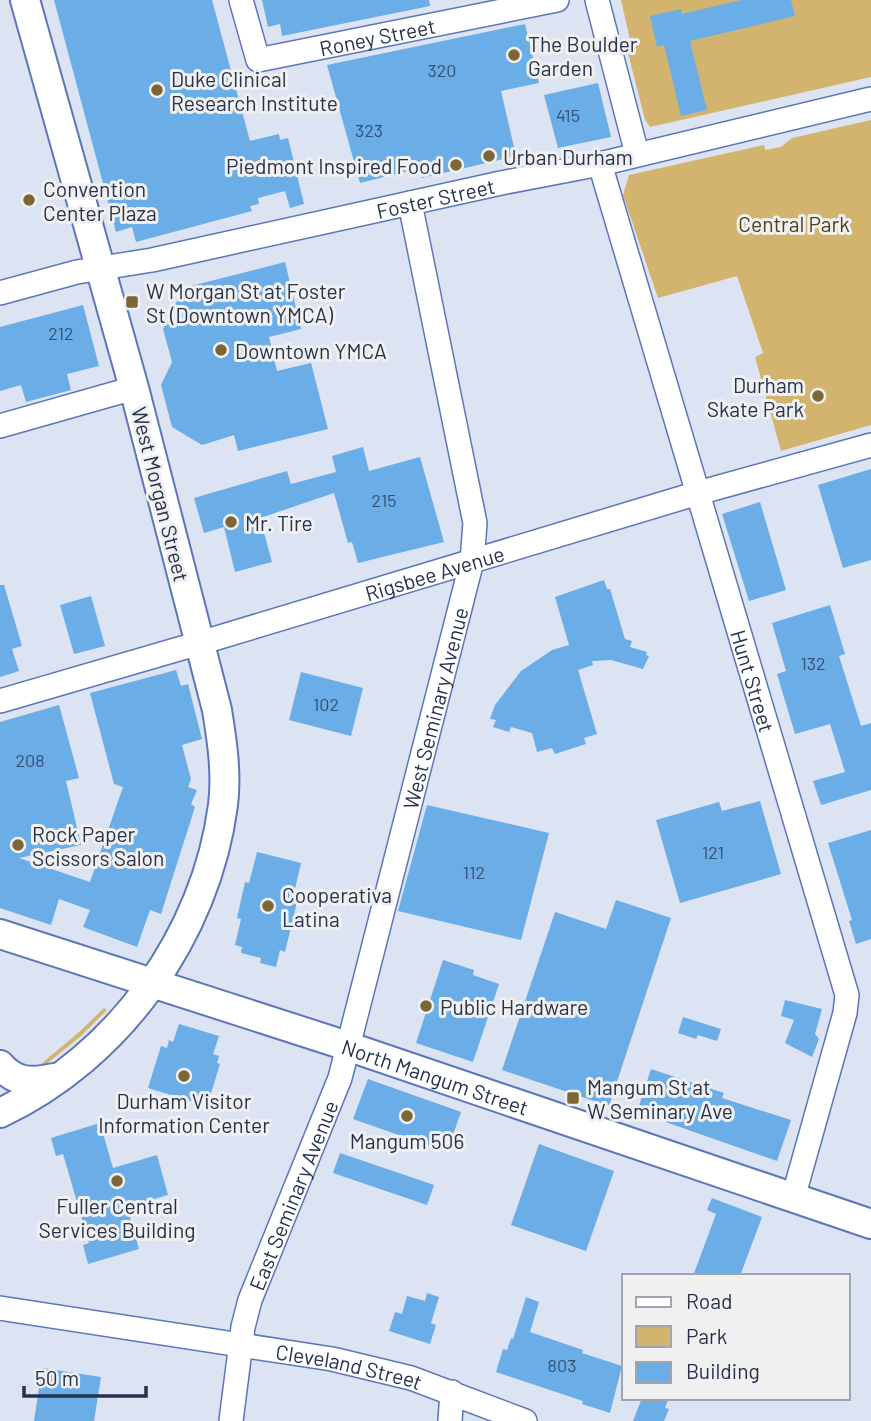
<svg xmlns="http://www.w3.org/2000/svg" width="871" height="1421" font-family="Barlow,sans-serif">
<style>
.green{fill:#d3b46f}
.building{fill:#6bade6}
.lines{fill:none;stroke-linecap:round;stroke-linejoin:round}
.minor-casing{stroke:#5c77b9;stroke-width:26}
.major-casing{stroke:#5c77b9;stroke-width:32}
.minor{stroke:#fff;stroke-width:23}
.major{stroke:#fff;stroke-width:28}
.poi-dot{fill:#7c6636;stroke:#f0f0f0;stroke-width:2.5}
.labels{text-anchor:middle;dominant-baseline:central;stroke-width:6;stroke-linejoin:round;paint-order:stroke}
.number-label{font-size:18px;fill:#365073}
.street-label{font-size:21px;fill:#25314d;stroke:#f0f0f0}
.poi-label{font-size:21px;fill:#25314d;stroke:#f0f0f0;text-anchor:start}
.park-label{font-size:21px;fill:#4f3f1a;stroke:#f0f0f0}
</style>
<rect width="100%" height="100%" fill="#dce3f2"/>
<!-- green -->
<g class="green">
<path d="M621,0H871V77L650,127L645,120L628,53L633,52Z"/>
<path d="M871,120V425L781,451L755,357L763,353L737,276L658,298L623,195L629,175L764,145L765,150L781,147L792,138Z"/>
<path d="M104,1008L107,1010L81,1036L39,1070L41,1064L78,1033Z"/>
</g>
<!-- building -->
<g class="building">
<path d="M54,0H212L250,141L279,134L280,140L288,138L304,204L290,208L285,191L258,198L259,204L250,206L252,211L136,242L132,227L116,232Z"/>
<path d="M262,0H429L430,6L282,36L280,24L268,27Z"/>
<path d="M741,0H791L795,16L690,41L707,110L681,116L664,45L657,47L650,16L681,9L682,14Z"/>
<path d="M525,24L539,83L501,91L516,156L422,178L420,168L360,183L327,65Z"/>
<path d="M598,83L611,137L558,148L544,95Z"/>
<path d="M285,262L301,329L269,337L277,371L311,363L328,429L238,451L234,435L202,445L172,427L161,385L172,362L163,329L177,301L194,297L191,286Z"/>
<path d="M83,305L99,366L67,374L71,390L26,402L21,385L0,391V327Z"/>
<path d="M363,447L369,471L420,457L444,542L358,563L352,542L348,543L334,493L260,518L272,562L235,572L224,527L204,533L194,498L287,471L291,484L336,472L332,456Z"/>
<path d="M871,469V560L843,568L818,485Z"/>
<path d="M760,502L786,590L749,601L722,514Z"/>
<path d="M604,580L607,589H610L625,639L632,641L630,647L647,652L646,655L649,656L643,669L611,660L592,661L593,665L578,670L597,734L584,738L586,744L555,754L552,748L537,752L532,733L511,727L509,732L493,727L496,720L490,719L495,705L521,671L552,650L569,645L555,597Z"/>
<path d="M0,585H4L22,646L12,649L19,671L0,677Z"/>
<path d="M91,596L105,646L74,654L60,605Z"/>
<path d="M830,605L845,654L839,656L861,726L871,723V790L821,805L813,781L845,772L830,724L795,734L777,674L786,671L772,623Z"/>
<path d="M176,670L181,686L188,684L202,739L182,745L191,779L188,787L197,790L191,804L195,807L161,914L150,910L137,947L83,927L90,910L59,899L51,925L0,908V722L59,705L79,778L66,781L81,845L19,858L90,882L123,787L114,784L90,693Z"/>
<path d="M301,672L363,688L351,736L289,720Z"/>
<path d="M760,801L781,874L680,903L656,820L719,802L722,811Z"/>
<path d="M427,805L549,833L521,940L398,911Z"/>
<path d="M871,830V939L856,944L849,921L852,920L828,843Z"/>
<path d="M257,852L301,863L294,893L299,894L285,952L280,950L276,967L260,963L261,958L241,953L242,947L235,945L241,919L237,918L245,882L249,883Z"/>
<path d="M616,900L671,918L609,1106L502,1070L555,912L606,929Z"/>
<path d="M443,960L474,970L473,975L499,984L473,1062L416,1043Z"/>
<path d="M785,1000L822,1009L815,1034L819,1039L812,1057L785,1043L794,1020L781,1016Z"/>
<path d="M683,1017L721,1029L717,1041L698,1035L696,1039L678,1033Z"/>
<path d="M179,1024L219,1036L213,1054L219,1056L217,1063L220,1064L207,1106L148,1088L161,1046L167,1048L169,1040L173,1042Z"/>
<path d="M651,1069L724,1093L722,1098L791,1120L777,1161L637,1112Z"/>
<path d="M368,1079L461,1112L447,1152L353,1119Z"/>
<path d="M100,1123L113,1168L157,1155L168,1195L127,1207L139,1249L88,1264L83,1245L89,1243L63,1154L56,1156L51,1138Z"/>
<path d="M539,1144L614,1171L586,1251L511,1225Z"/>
<path d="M340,1153L434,1185L427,1205L333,1173Z"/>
<path d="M712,1198L762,1217L740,1276H693L716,1214L707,1210Z"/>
<path d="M427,1293L439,1297L431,1323L436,1325L430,1344L389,1331L395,1312L402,1314L407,1296L425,1301Z"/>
<path d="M526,1297L539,1302L530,1332L583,1350L582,1353L622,1366L610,1413L582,1404L583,1401L496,1372L503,1349L507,1350L511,1338L513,1339Z"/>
<path d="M42,1368L101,1377L94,1421H34Z"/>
<path d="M642,1398H669L665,1408L669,1409L664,1421H633Z"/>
</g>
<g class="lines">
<defs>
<g id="minor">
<path id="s1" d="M241,0L258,60L557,0"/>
<path d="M597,0L637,154"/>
<path id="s2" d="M600,164L847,995L845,1013L793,1198"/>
<path id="s3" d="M0,293L77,272L152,260L501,183L600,164L871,99"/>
<path d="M0,426L134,388"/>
<path id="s4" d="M0,701L220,637L698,493L871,445"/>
<path id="s5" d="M0,1308L332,1359L411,1378L525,1421"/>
<path id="s6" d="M231,1421L243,1327L250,1300L340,1078L472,561L475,523L410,203"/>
<path d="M450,1421L452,1392"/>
</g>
<g id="major">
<path id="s7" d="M0,934L335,1042L871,1224"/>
<path d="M0,1065C15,1083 32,1083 54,1078"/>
<path d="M0,1113C119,1057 206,935 223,805C227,773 222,741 217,710L134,388L25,0"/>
</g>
</defs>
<!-- minor casing -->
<use href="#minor" class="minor-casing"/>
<!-- major casing -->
<use href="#major" class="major-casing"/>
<!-- minor -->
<use href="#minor" class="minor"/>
<!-- major -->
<use href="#major" class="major"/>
</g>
<!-- markers -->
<g class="poi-dot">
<circle cx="514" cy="55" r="7"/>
<circle cx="157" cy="90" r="7"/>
<circle cx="489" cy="156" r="7"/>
<circle cx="456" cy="165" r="7"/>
<circle cx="29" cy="200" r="7"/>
<rect x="125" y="295" width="14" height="14" rx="3.5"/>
<circle cx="221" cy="350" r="7"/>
<circle cx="818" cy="396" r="7"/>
<circle cx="231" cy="522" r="7"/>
<circle cx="18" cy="845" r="7"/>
<circle cx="268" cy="906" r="7"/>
<circle cx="426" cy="1006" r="7"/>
<circle cx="184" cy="1076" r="7"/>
<rect x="566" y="1091" width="14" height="14" rx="3.5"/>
<circle cx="407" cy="1116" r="7"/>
<circle cx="117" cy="1181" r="7"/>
</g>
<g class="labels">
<!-- number labels -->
<g class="number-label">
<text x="442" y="70">320</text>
<text x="568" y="115">415</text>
<text x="369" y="130">323</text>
<text x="61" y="333">212</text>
<text x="384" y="500">215</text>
<text x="813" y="663">132</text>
<text x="326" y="704">102</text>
<text x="30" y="760">208</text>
<text x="713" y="852">121</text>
<text x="474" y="872">112</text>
<text x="562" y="1365">803</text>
</g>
<!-- street labels -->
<g class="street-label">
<text stroke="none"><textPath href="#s1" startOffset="184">Roney Street</textPath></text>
<text stroke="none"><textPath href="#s3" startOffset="446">Foster Street</textPath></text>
<text transform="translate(161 494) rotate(76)">West Morgan Street</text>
<text stroke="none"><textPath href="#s4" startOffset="453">Rigsbee Avenue</textPath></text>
<text stroke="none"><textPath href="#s2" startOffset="539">Hunt Street</textPath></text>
<text stroke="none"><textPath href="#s6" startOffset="744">West Seminary Avenue</textPath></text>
<text stroke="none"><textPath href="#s7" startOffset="458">North Mangum Street</textPath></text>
<text stroke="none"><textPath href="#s6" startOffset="236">East Seminary Avenue</textPath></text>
<text stroke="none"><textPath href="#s5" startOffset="354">Cleveland Street</textPath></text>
</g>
<!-- poi labels -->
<g class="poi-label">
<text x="528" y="43">The Boulder<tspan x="528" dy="24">Garden</tspan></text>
<text x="171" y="78">Duke Clinical<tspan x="171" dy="24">Research Institute</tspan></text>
<text x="503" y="156">Urban Durham</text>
<text x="442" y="165" text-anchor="end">Piedmont Inspired Food</text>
<text x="43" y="188">Convention<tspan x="43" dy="24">Center Plaza</tspan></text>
<text x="146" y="290">W Morgan St at Foster<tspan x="146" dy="24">St (Downtown YMCA)</tspan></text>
<text x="235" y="350">Downtown YMCA</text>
<text x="804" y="384" text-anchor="end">Durham<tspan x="804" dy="24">Skate Park</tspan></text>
<text x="245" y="522">Mr. Tire</text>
<text x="32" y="833">Rock Paper<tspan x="32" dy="24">Scissors Salon</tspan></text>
<text x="282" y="894">Cooperativa<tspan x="282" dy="24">Latina</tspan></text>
<text x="440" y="1006">Public Hardware</text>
<text x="587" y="1086">Mangum St at<tspan x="587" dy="24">W Seminary Ave</tspan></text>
<text x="184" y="1100" text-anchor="middle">Durham Visitor<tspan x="184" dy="24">Information Center</tspan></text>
<text x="407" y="1140" text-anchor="middle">Mangum 506</text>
<text x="117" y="1205" text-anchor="middle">Fuller Central<tspan x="117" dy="24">Services Building</tspan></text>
</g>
<!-- park labels -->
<g class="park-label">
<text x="794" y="223">Central Park</text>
</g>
</g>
<!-- legend -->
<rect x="622" y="1274" width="228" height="126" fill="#f0f0f0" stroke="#9fa4af" stroke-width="2"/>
<rect x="636" y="1297" width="35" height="10" fill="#ffffff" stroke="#9fa4af" stroke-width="2"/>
<text x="686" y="1309" font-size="21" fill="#25314d">Road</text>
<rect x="636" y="1326" width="35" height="21" fill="#d3b46f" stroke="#9fa4af" stroke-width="2"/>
<text x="686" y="1344" font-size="21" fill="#25314d">Park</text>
<rect x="636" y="1362" width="35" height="21" fill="#6bade6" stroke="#9fa4af" stroke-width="2"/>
<text x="686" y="1379" font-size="21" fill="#25314d">Building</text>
<!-- scale -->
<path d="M24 1386v10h122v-10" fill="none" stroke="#25314d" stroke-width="3.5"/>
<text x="35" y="1386" font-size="21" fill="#25314d" stroke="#f0f0f0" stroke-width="5" paint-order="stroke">50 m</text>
</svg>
